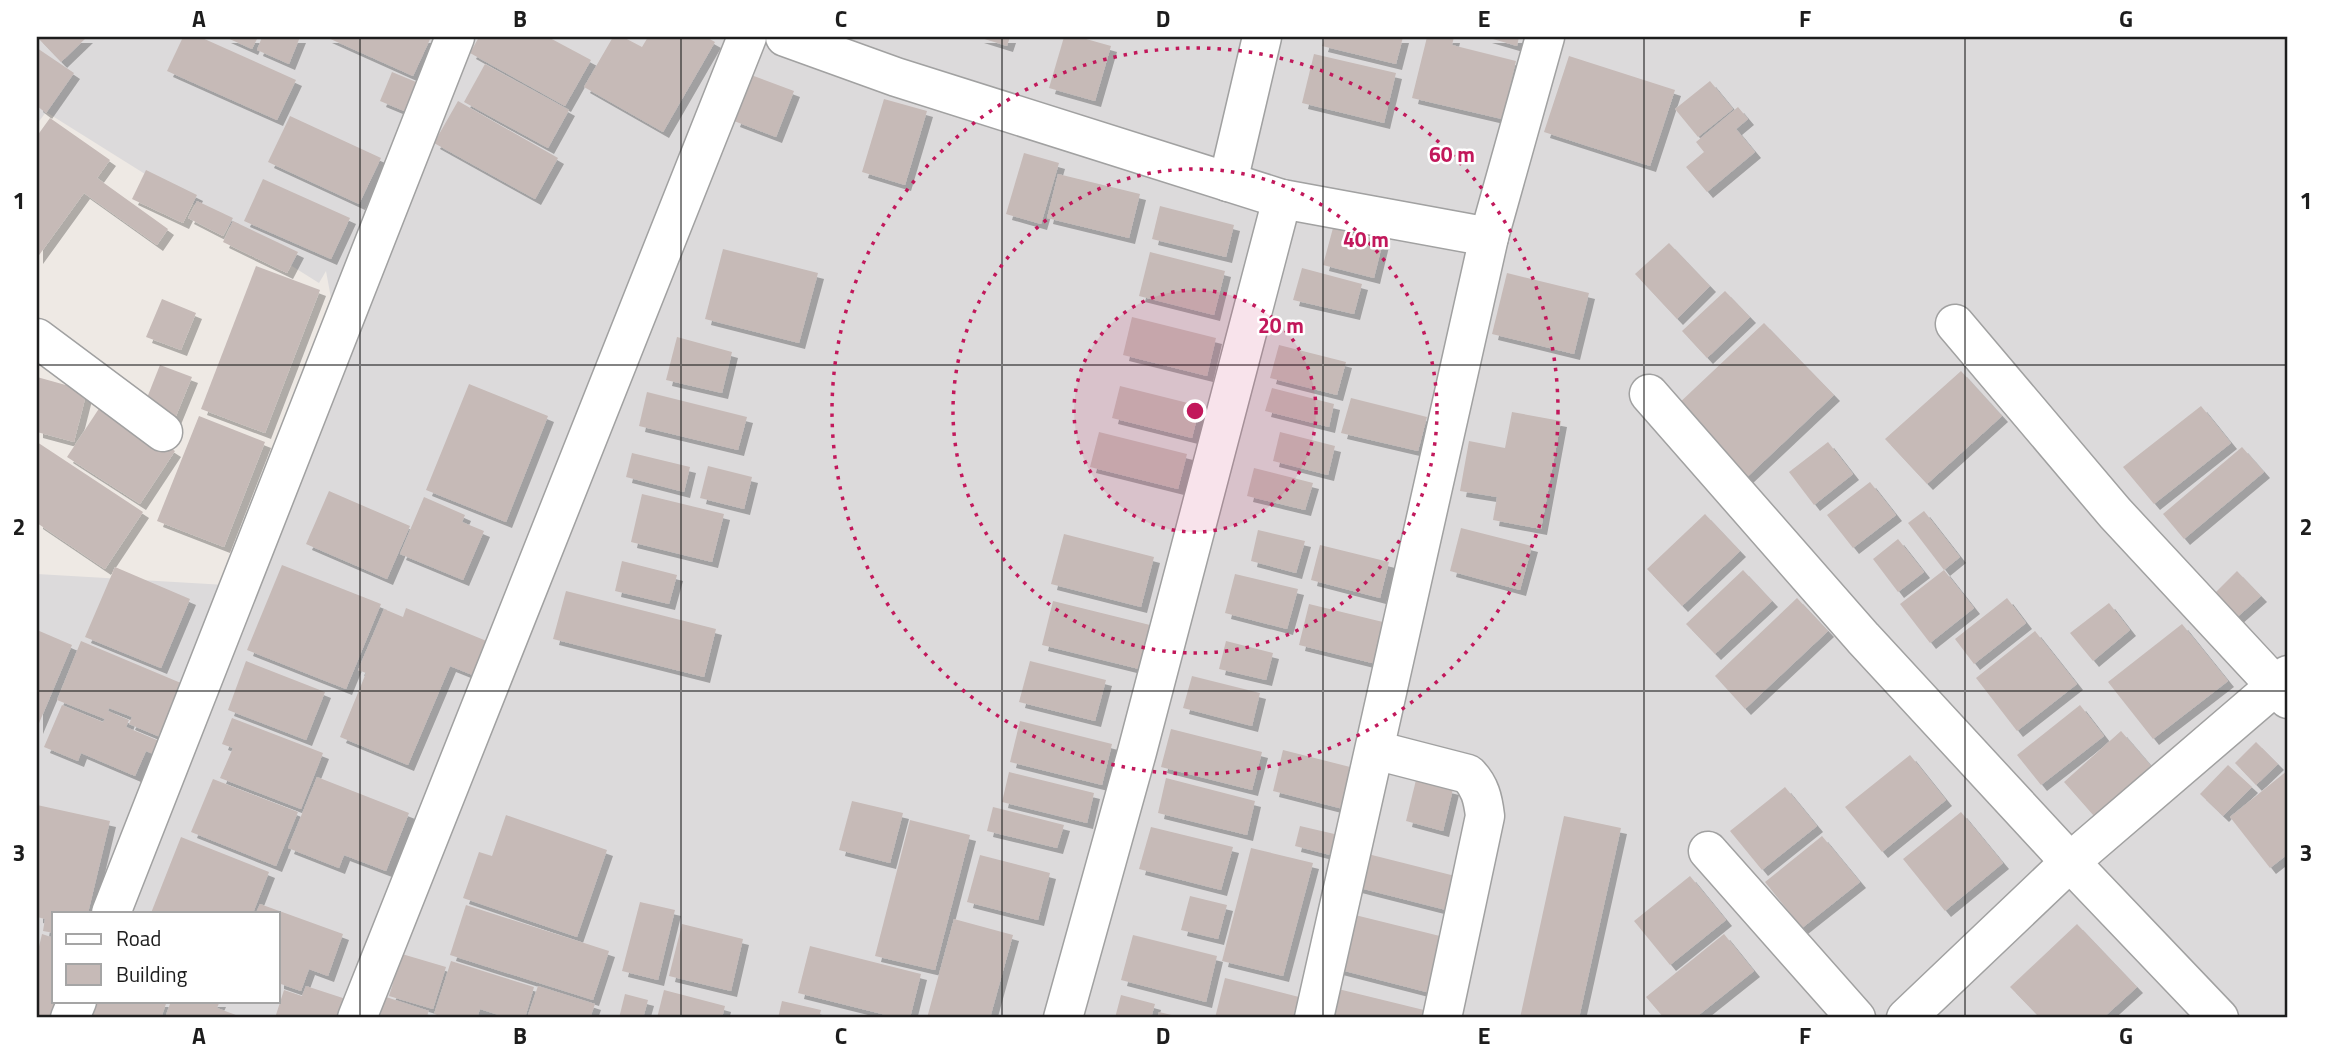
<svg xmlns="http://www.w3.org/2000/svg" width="2325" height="1055" font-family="'Titillium Web',sans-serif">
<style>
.residential{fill:#dcdadb;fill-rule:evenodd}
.building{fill:#c6bab7;filter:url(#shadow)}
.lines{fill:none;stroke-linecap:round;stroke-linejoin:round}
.minor-casing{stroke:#a1a1a1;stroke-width:41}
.minor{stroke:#fff;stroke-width:38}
.grid{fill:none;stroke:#1d1d1d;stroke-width:2;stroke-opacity:0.55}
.ring{fill:none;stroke:#c2185b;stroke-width:3.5;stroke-dasharray:3.5 7}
.centre{fill:#c2185b;stroke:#fff;stroke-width:3.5}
.ring-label{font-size:21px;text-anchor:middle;font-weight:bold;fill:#c2185b;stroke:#fff;stroke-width:5;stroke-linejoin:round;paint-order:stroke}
.neatline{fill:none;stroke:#1d1d1d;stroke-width:2.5}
.grid-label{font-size:23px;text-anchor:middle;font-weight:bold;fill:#1d1d1d}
</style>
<defs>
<filter id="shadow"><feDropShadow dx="6" dy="6" stdDeviation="0" flood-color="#0004"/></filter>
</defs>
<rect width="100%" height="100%" fill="#eee9e4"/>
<!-- residential -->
<path class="residential" d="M37,37H2288V1018H37V574L226,585L331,298L326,271L319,283L46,112L37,124ZM54,913H278V1001H54Z"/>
<!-- building -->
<g class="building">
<path d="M37,37H87L61,62Z"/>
<path d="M183,37H200L296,80L277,120L167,71Z"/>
<path d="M225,37H258L252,49Z"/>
<path d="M262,37H300L289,64L257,50Z"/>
<path d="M326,37H431L413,76Z"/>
<path d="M479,37H548L591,60L565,106L470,53Z"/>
<path d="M613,37H623L642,47L648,37H706L715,42L663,132L584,87Z"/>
<path d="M978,37H1010L1007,46Z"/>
<path d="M1064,37H1079L1111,46L1095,101L1049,88Z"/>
<path d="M1325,37H1403L1396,64L1322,46Z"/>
<path d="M1427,37H1454L1452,45L1516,61L1502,119L1412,98Z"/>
<path d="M1486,37H1519L1517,46Z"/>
<path d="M37,48L74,73L46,113L37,106Z"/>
<path d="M1314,54L1396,73L1384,123L1302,103Z"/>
<path d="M1569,56L1675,90L1650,166L1544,132Z"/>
<path d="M485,64L569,110L548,148L464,102Z"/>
<path d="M392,72L421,84L409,113L380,101Z"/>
<path d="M751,75L794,91L776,137L734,121Z"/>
<path d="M1710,81L1733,109L1698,137L1675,109Z"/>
<path d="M884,99L927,111L905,185L862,172Z"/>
<path d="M458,101L558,158L535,199L434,143Z"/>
<path d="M1738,107L1748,119L1736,129L1755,152L1707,192L1686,167L1704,152L1696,142Z"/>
<path d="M290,116L381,158L359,204L268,162Z"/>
<path d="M50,118L110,160L97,178L168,229L157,245L84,193L37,258V136Z"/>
<path d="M1024,153L1059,163L1041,224L1006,214Z"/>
<path d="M146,170L197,195L183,223L132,199Z"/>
<path d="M1058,174L1140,194L1129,238L1047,218Z"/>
<path d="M263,179L350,218L331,259L244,221Z"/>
<path d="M197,201L233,218L223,236L188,218Z"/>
<path d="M1160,206L1234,225L1226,257L1152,239Z"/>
<path d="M233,221L298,252L287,273L223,242Z"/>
<path d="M1333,228L1383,241L1374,278L1323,265Z"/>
<path d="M1669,243L1710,286L1677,319L1635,274Z"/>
<path d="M723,249L818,273L799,343L705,319Z"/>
<path d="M1150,252L1225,271L1214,315L1139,296Z"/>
<path d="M256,266L320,290L265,433L201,409Z"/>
<path d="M1302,268L1362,284L1354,314L1293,300Z"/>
<path d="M1507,273L1589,293L1574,354L1492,334Z"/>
<path d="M1725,291L1750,317L1707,358L1682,331Z"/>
<path d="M162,299L196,313L181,350L146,337Z"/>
<path d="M1132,317L1216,338L1207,376L1123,355Z"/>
<path d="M1764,323L1834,395L1745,479L1676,406Z"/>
<path d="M677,337L732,352L722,393L666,380Z"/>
<path d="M1279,345L1346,362L1337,395L1270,378Z"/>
<path d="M160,365L192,377L174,421L143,408Z"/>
<path d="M1961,371L2002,416L1927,484L1885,439Z"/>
<path d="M37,377L87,391L74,442L37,432Z"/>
<path d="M469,384L548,416L506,522L426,490Z"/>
<path d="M1120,386L1200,406L1192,438L1112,418Z"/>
<path d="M1272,388L1334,404L1329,427L1265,411Z"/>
<path d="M647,392L747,417L738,450L639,426Z"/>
<path d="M1351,398L1427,417L1418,451L1341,433Z"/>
<path d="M102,404L175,451L140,504L67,457Z"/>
<path d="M2201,406L2231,443L2154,504L2123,467Z"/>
<path d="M1512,412L1561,421L1541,529L1493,520L1497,497L1460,491L1469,441L1505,448Z"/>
<path d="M199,416L265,442L224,547L157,521Z"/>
<path d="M1099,432L1187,454L1178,489L1090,467Z"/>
<path d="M1280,432L1335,446L1328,475L1273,461Z"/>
<path d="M37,442L143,512L105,569L37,523Z"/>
<path d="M1828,442L1853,474L1814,505L1789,472Z"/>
<path d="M2242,447L2264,472L2184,539L2163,514Z"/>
<path d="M632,453L690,467L684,492L626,477Z"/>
<path d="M708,466L752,477L744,509L700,498Z"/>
<path d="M1254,468L1313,483L1305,510L1247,496Z"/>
<path d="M1870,482L1896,515L1853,548L1827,515Z"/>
<path d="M329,491L410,526L387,579L306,544Z"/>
<path d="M642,494L724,514L712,562L631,542Z"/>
<path d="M424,497L465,515L462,522L484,531L463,580L400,554Z"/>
<path d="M1924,511L1960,557L1944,570L1908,523Z"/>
<path d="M1705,514L1740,551L1682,606L1647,569Z"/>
<path d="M1461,528L1532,546L1520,590L1450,571Z"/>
<path d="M1258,530L1305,541L1296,573L1251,561Z"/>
<path d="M1064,534L1154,557L1141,607L1051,584Z"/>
<path d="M1898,539L1924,572L1898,592L1873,559Z"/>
<path d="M1320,545L1389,562L1380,598L1311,580Z"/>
<path d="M622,561L677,575L669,604L615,591Z"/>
<path d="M282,565L381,604L346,689L247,650Z"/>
<path d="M115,567L190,599L161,668L85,637Z"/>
<path d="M1743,570L1772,601L1715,654L1686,624Z"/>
<path d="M1944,570L1974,608L1930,643L1900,604Z"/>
<path d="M2237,571L2261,596L2235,619L2213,595Z"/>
<path d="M1235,574L1298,589L1287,629L1225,613Z"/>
<path d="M566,591L716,629L704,677L553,639Z"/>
<path d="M1797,598L1828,631L1745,709L1715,676Z"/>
<path d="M2007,598L2026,623L1974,664L1955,639Z"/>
<path d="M1053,601L1150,625L1139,669L1042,645Z"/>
<path d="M2109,603L2130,630L2093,661L2070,633Z"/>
<path d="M1309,604L1387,623L1376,664L1299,645Z"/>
<path d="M406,608L489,642L475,676L450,666L408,765L340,737L366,673L358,670L384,609L403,617Z"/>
<path d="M2182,624L2228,681L2153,739L2108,682Z"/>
<path d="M37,630L72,645L37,728Z"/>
<path d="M2035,631L2077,684L2017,731L1976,678Z"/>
<path d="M81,641L188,686L165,739L129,724L132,717L109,708L108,711L129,720L126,727L164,743L158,756L146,751L135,776L81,753L78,761L44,747L62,705L103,722L105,719L57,700Z"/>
<path d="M1226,641L1273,653L1266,680L1219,669Z"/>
<path d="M246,661L325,692L306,740L228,710Z"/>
<path d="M1030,661L1106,680L1095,721L1019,702Z"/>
<path d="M1192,676L1260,693L1252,726L1183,708Z"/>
<path d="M2080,705L2104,736L2041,785L2017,755Z"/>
<path d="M232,718L323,753L301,809L220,778L233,748L222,744Z"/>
<path d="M1020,721L1112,744L1102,785L1010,762Z"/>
<path d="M1171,729L1262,752L1252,790L1161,767Z"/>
<path d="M2121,731L2151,766L2094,816L2064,782Z"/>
<path d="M2256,742L2278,764L2256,785L2235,763Z"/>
<path d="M1283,750L1362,770L1351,811L1273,791Z"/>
<path d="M1910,755L1946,800L1882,852L1845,807Z"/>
<path d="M2228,765L2252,787L2223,816L2200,794Z"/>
<path d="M2288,770V854L2270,868L2230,817Z"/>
<path d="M1009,772L1094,793L1087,823L1002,802Z"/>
<path d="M317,777L409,813L386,871L344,855L339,868L288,848Z"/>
<path d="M1166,778L1255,801L1247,835L1158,813Z"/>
<path d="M213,779L298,812L276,866L191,832Z"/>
<path d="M1416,780L1453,789L1443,831L1406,821Z"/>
<path d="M1785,787L1817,826L1762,870L1730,831Z"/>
<path d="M852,801L903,813L890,863L839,850Z"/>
<path d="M37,805L110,821L88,913H54V933L43,931L45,919L37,917Z"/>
<path d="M993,807L1064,825L1057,848L987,831Z"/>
<path d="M1961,812L2003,863L1945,911L1903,859Z"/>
<path d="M506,815L607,850L577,937L463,898L479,852L492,856Z"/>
<path d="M1564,816L1621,828L1579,1018H1520Z"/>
<path d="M910,820L970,835L935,970L875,956Z"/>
<path d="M1300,826L1343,836L1338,857L1295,846Z"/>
<path d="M1151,827L1233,847L1221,890L1139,869Z"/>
<path d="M1822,836L1860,882L1802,928L1765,882Z"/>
<path d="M181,837L269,872L253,913H151Z"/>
<path d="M1251,848L1313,863L1283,976L1222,961Z"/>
<path d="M1360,852L1459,877L1450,911L1352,886Z"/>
<path d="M980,855L1050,873L1038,920L967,902Z"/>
<path d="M1690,876L1726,920L1670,965L1634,921Z"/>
<path d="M1190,896L1227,905L1218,939L1181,930Z"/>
<path d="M640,902L675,910L658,980L622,971Z"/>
<path d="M260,904L343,934L328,976L309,969L301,991L278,983V913H256Z"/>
<path d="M466,905L609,951L593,1000L450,955Z"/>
<path d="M1351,914L1452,939L1438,995L1337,969Z"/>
<path d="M954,919L1013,935L990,1018H927Z"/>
<path d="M682,924L743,939L731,991L669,976Z"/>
<path d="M2077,924L2137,987L2103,1018H2040L2010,987Z"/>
<path d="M42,934L54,938V1001H65L58,1018H37V955Z"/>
<path d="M1724,934L1754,971L1695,1018H1664L1646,997Z"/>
<path d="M1133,935L1217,956L1206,1002L1121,980Z"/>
<path d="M810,946L921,974L910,1018H898L798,993Z"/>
<path d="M402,954L446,967L433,1009L389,996Z"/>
<path d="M451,961L534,987L525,1018H508L480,1009L477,1018H447L434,1014Z"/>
<path d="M1225,978L1299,997L1293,1018H1215Z"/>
<path d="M306,986L352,1001L346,1018H275L284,990L302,996Z"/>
<path d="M538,986L595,1004L590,1018H537L528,1015Z"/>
<path d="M1330,987L1428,1011L1426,1018H1322Z"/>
<path d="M664,990L725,1006L722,1018H657Z"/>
<path d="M625,994L648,1000L643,1018H619Z"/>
<path d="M380,995L429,1011L426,1018H372Z"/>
<path d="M1121,995L1155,1004L1151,1018H1115Z"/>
<path d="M95,1001H167L161,1018H88Z"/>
<path d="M171,1001H220L217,1008L244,1018H165Z"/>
<path d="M782,1001L821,1010L819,1018H778Z"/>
<path d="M1159,1012L1180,1017V1018H1158Z"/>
</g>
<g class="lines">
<defs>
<g id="minor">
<path d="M785,37L896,77L1282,199L1489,237"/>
<path d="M1228,182L1262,37"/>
<path d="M1955,324L2115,513L2288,699"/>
<path d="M37,338L163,432"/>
<path d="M1649,394L1863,638L2070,862L2219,1018"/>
<path d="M1375,750L1468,774C1480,786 1483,799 1485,816L1442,1018"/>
<path d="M1708,851L1856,1018"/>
<path d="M111,913L455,37"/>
<path d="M70,1018L77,1001"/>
<path d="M357,1018L747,37"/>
<path d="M1063,1018L1137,752L1282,199"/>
<path d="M1314,1018L1489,237L1545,37"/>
<path d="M1906,1018L2070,862L2288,675"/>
</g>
</defs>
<!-- minor casing -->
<use href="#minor" class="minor-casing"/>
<!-- minor -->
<use href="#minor" class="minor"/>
</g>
<!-- grid -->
<path class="grid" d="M360,37V1018M681,37V1018M1002,37V1018M1323,37V1018M1644,37V1018M1965,37V1018M37,365H2288M37,691H2288"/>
<!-- distance rings -->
<circle cx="1195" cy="411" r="121" fill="#c2185b" fill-opacity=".12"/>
<g class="ring">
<circle cx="1195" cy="411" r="121"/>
<circle cx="1195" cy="411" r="242"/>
<circle cx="1195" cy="411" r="363"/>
</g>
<circle cx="1195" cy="411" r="10" class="centre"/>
<g class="ring-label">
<text x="1452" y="162">60 m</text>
<text x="1366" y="247">40 m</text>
<text x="1281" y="333">20 m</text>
</g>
<!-- border -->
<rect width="2325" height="1055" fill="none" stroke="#ffffff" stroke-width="77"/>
<!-- legend -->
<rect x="52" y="912" width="228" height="91" fill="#ffffff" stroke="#a5a5a5" stroke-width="2"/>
<rect x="66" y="934" width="35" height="10" fill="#ffffff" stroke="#a5a5a5" stroke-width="2"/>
<text x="116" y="946" font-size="21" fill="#1d1d1d">Road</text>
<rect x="66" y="964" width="35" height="21" fill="#c6bab7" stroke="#a5a5a5" stroke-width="2"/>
<text x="116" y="982" font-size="21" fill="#1d1d1d">Building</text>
<rect x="38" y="38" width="2248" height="978" class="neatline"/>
<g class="grid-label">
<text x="199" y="27">A</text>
<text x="520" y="27">B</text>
<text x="841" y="27">C</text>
<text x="1163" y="27">D</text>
<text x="1484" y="27">E</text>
<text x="1805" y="27">F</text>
<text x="2126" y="27">G</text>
<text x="19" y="209">1</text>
<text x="2306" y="209">1</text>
<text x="19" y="535">2</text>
<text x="2306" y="535">2</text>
<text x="19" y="861">3</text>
<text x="2306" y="861">3</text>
<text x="199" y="1044">A</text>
<text x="520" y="1044">B</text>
<text x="841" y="1044">C</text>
<text x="1163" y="1044">D</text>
<text x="1484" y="1044">E</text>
<text x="1805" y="1044">F</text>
<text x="2126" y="1044">G</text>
</g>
</svg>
